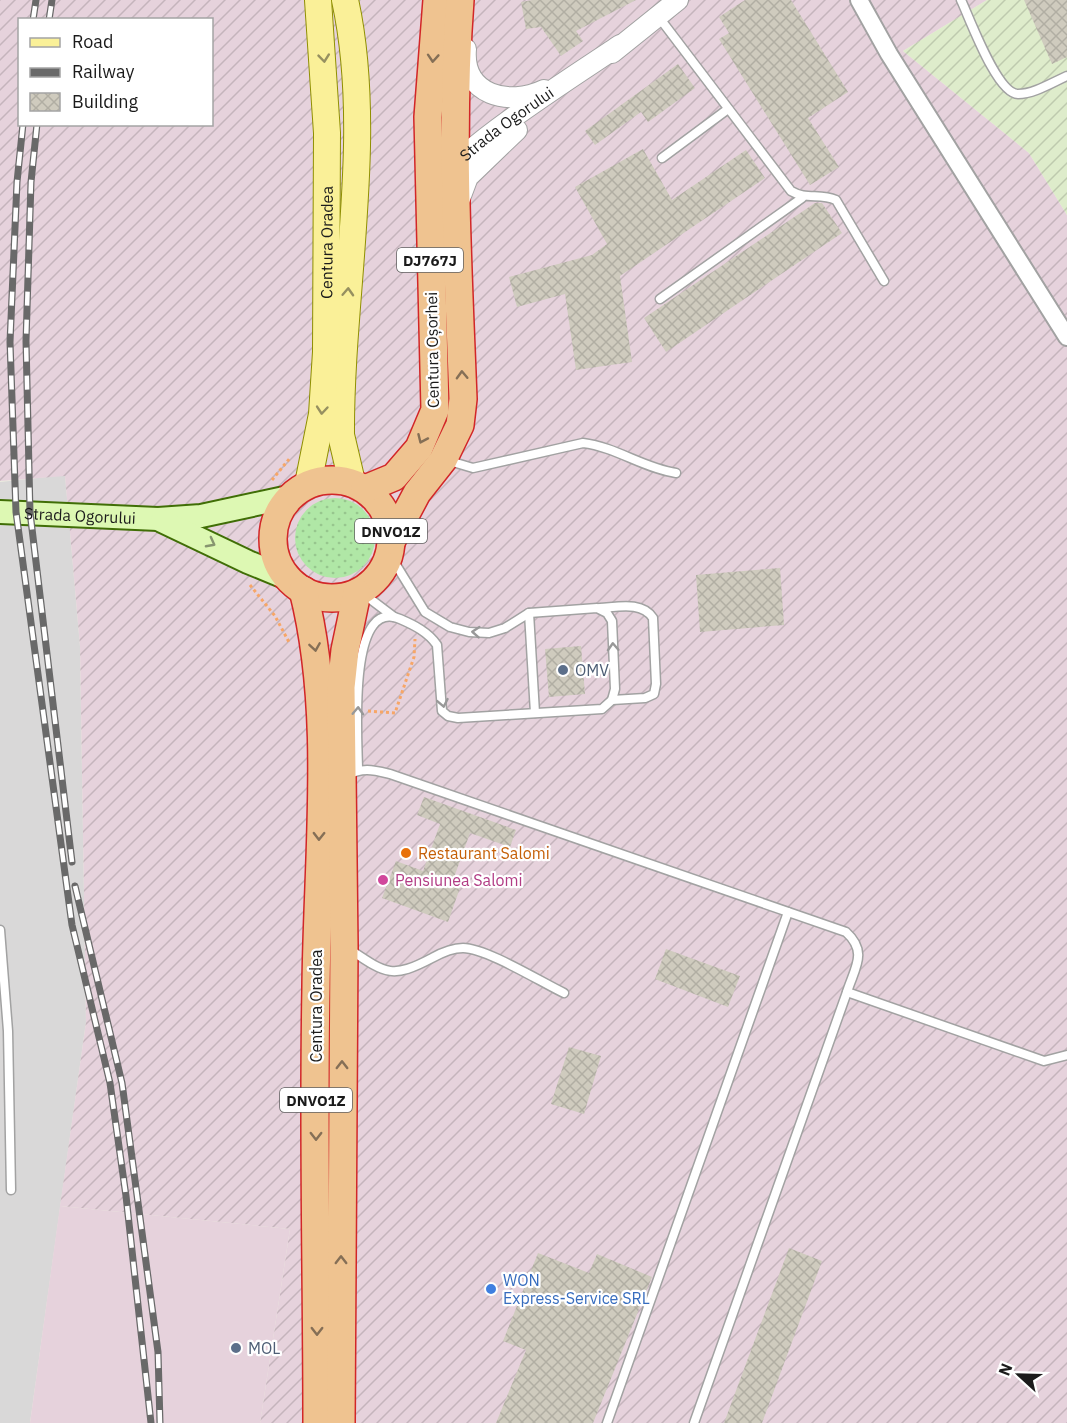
<svg xmlns="http://www.w3.org/2000/svg" width="1067" height="1423" font-family="'IBM Plex Sans',sans-serif">
<style>
.residential{fill:#d9d8d8}
.industrial{fill:url(#industrial-furrows);fill-rule:evenodd}
.railway{fill:#e6d2dc}
.farmland{fill:url(#farmland-furrows)}
.grass{fill:url(#grass-dots)}
.building{fill:url(#building-cross-hatch)}
.lines{fill:none;stroke-linecap:round;stroke-linejoin:round}
.service-casing{stroke:#a2a2a2;stroke-width:11}
.minor-casing{stroke:#a2a2a2;stroke-width:20}
.tertiary-casing{stroke:#a2a2a2;stroke-width:22}
.secondary-casing{stroke:#406e06;stroke-width:26}
.primary-casing{stroke:#8f8f02;stroke-width:28}
.trunk-casing{stroke:#d22628;stroke-width:30}
.path{stroke:#f7a667;stroke-width:3;stroke-dasharray:3 3;stroke-linecap:butt}
.service{stroke:#fff;stroke-width:8}
.minor{stroke:#fff;stroke-width:16}
.tertiary{stroke:#fff;stroke-width:20}
.secondary{stroke:#ddf8b3;stroke-width:22}
.primary{stroke:#faf098;stroke-width:26}
.trunk{stroke:#efc390;stroke-width:27}
.rail-casing{stroke:#696969;stroke-width:7}
.rail{stroke:#fff;stroke-width:4.5;stroke-dasharray:14;stroke-linecap:butt}
.oneway{stroke:#969060}
.oneway2{stroke:#856f56}
.oneway3{stroke:#86956f}
.oneway4{stroke:#989898}
.service-dot{fill:#5c6f8a;stroke:#fff;stroke-width:2}
.food-dot{fill:#e8710a;stroke:#fff;stroke-width:2}
.hotel-dot{fill:#d1479c;stroke:#fff;stroke-width:2}
.shop-dot{fill:#3f7fe0;stroke:#fff;stroke-width:2}
.labels{text-anchor:middle;dominant-baseline:central;stroke-width:4.5;stroke-linejoin:round;paint-order:stroke}
.shield{fill:#fff;stroke:#5f5f5f;stroke-width:1.5}
.shield-label{font-size:15px;font-weight:bold;fill:#1b1b1b}
.street-label{font-size:16px;fill:#1b1b1b;stroke:#fff}
.service-label{font-size:16px;fill:#4e5e75;stroke:#fff;text-anchor:start}
.food-label{font-size:16px;fill:#c56008;stroke:#fff;text-anchor:start}
.hotel-label{font-size:16px;fill:#b23c85;stroke:#fff;text-anchor:start}
.shop-label{font-size:16px;fill:#366cbe;stroke:#fff;text-anchor:start}
</style>
<defs>
<pattern id="industrial-furrows" width="10" height="10" patternUnits="userSpaceOnUse" patternTransform="scale(1.5)"><rect width="10" height="10" fill="#e6d2dc"/><path d="M-1 1l2-2M0 10L10 0M9 11l2-2" fill="none" stroke="#c5b4bc"/></pattern>
<pattern id="farmland-furrows" width="10" height="10" patternUnits="userSpaceOnUse" patternTransform="scale(1.5)"><rect width="10" height="10" fill="#deeccb"/><path d="M-1 1l2-2M0 10L10 0M9 11l2-2" fill="none" stroke="#becaae"/></pattern>
<pattern id="grass-dots" width="8" height="8" patternUnits="userSpaceOnUse" patternTransform="scale(1.5)"><rect width="8" height="8" fill="#b0e7a6"/><path d="M2 2h.1M6 6h.1" fill="none" stroke="#97c68e" stroke-width="1.8" stroke-linecap="round"/></pattern>
<pattern id="building-cross-hatch" width="8" height="8" patternUnits="userSpaceOnUse" patternTransform="scale(1.5)"><rect width="8" height="8" fill="#cfcbbe"/><path d="M0 0l8 8M0 8l8-8" fill="none" stroke="#b1aea3"/></pattern>
</defs>
<rect width="100%" height="100%" fill="#edede0"/>
<!-- residential -->
<path class="residential" d="M65,475L80,646L86,1022L30,1423H0V482Z"/>
<!-- industrial -->
<path class="industrial" d="M0,0H987L903,51L1029,153L1067,215V1423H260L290,1229L60,1206L86,1022L80,646L65,476L0,481ZM20,20H212V124H20Z"/>
<!-- railway -->
<path class="railway" d="M60,1206L290,1229L260,1423H30Z"/>
<!-- farmland -->
<path class="farmland" d="M987,0H1067V215L1029,153L903,51Z"/>
<!-- grass -->
<circle class="grass" cx="335" cy="538" r="40"/>
<!-- building -->
<g class="building">
<path d="M532,0H636L576,31L583,41L561,56L541,27L526,29L521,2Z"/>
<path d="M745,0H791L848,92L808,118L839,167L810,185L719,39L729,33L719,17Z"/>
<path d="M1024,0H1067V57L1052,64Z"/>
<path d="M678,64L695,88L648,122L641,112L595,145L585,131Z"/>
<path d="M643,149L672,200L746,150L765,178L620,276L632,362L576,370L565,294L517,307L509,277L592,255L607,244L575,187Z"/>
<path d="M815,203H822L842,233L666,352L644,318Z"/>
<path d="M780,568L784,625L700,632L696,575Z"/>
<path d="M581,646L585,694L549,697L545,649Z"/>
<path d="M424,797L516,830L510,847L470,833L452,883L461,885L448,922L382,898L396,861L423,871L440,824L417,815Z"/>
<path d="M666,949L740,976L728,1007L655,979Z"/>
<path d="M569,1047L601,1056L584,1114L551,1104Z"/>
<path d="M789,1248L822,1261L762,1423H724Z"/>
<path d="M538,1253L589,1273L597,1254L652,1277L593,1423H496L526,1350L503,1341Z"/>
</g>
<g class="lines">
<defs>
<g id="service">
<path d="M961,0C970,19 997,94 1018,94C1034,94 1053,82 1067,76"/>
<path d="M658,16L791,191C806,200 820,193 836,200L884,281"/>
<path d="M662,158L728,109"/>
<path d="M660,299L802,198"/>
<path d="M446,460L473,468L583,443C616,447 643,468 676,473"/>
<path d="M361,592L394,617"/>
<path d="M600,608C618,607 642,601 653,618L656,684L654,694L645,698L612,700"/>
<path d="M529,613L535,713"/>
<path d="M358,770C358,744 346,595 400,619C414,625 428,632 437,645L442,711L448,716L458,718L602,709L612,700L615,689L612,621L607,613L597,608L529,613L505,628L489,633L469,632L450,627L425,612L390,555"/>
<path d="M347,776C362,767 373,770 390,774L846,932C868,952 855,967 847,992L694,1423"/>
<path d="M0,930L8,1031L11,1190"/>
<path d="M349,949C386,974 392,979 432,958C441,953 452,948 463,948C486,948 541,982 564,993"/>
<path d="M847,992L1044,1061L1067,1055"/>
<path d="M607,1423L788,912"/>
</g>
<path id="minor" d="M859,0L889,54L1067,337"/>
<g id="tertiary">
<path d="M466,49C462,95 509,107 544,90"/>
<path d="M612,53L678,0"/>
<path id="s1" d="M452,170C463,146 591,65 620,45"/>
<path d="M459,201L468,177L517,130"/>
</g>
<g id="secondary">
<path id="s2" d="M0,512L158,519L201,516L289,497"/>
<path d="M162,521L248,562L287,578"/>
</g>
<g id="primary">
<path d="M345,0C375,136 340,296 341,435L352,482"/>
<path id="s3" d="M308,484L322,414L326,352L327,133L318,0"/>
</g>
<g id="trunk">
<circle cx="332" cy="539" r="59"/>
<path d="M365,489L394,477L419,448L435,410L428,117L437,0"/>
<path d="M392,540L417,493L443,460L460,425L463,399C458,266 450,133 460,0"/>
<path d="M303,590C335,715 317,859 316,988C313,1133 317,1278 317,1423"/>
<path d="M341,1423L344,946L341,687L345,650L357,593"/>
</g>
</defs>
<!-- service casing -->
<use href="#service" class="service-casing"/>
<!-- minor casing -->
<use href="#minor" class="minor-casing"/>
<!-- tertiary casing -->
<use href="#tertiary" class="tertiary-casing"/>
<!-- secondary casing -->
<use href="#secondary" class="secondary-casing"/>
<!-- primary casing -->
<use href="#primary" class="primary-casing"/>
<!-- trunk casing -->
<use href="#trunk" class="trunk-casing"/>
<!-- path -->
<g class="path">
<path d="M272,480L290,458"/>
<path d="M250,585L275,616L290,644"/>
<path d="M368,711L395,713L414,657L415,639"/>
</g>
<!-- service -->
<use href="#service" class="service"/>
<!-- minor -->
<use href="#minor" class="minor"/>
<!-- tertiary -->
<use href="#tertiary" class="tertiary"/>
<!-- secondary -->
<use href="#secondary" class="secondary"/>
<!-- primary -->
<use href="#primary" class="primary"/>
<!-- trunk -->
<use href="#trunk" class="trunk"/>
<defs>
<g id="rail">
<path d="M33,20L36,0"/>
<path d="M49,20L52,0"/>
<path d="M23,124L17,182L10,342L16,512L72,925L110,1083L126,1196L151,1423"/>
<path d="M37,124L31,182L26,341L30,512L72,862"/>
<path d="M75,886L122,1083L158,1352L160,1423"/>
</g>
</defs>
<!-- rail casing -->
<use href="#rail" class="rail-casing"/>
<!-- rail -->
<use href="#rail" class="rail"/>
</g>
<!-- one-way arrows -->
<defs><path id="oneway-chevron" d="M-2-3.5L2.5 0L-2 3.5" fill="none" stroke-width="1.6" stroke-linecap="round" stroke-linejoin="round" transform="scale(1.5)"/></defs>
<g class="oneway">
<use href="#oneway-chevron" transform="translate(324 58) rotate(84)"/>
<use href="#oneway-chevron" transform="translate(348 292) rotate(-87)"/>
<use href="#oneway-chevron" transform="translate(322 410) rotate(95)"/>
</g>
<g class="oneway2">
<use href="#oneway-chevron" transform="translate(433 58) rotate(94)"/>
<use href="#oneway-chevron" transform="translate(462 375) rotate(-92)"/>
<use href="#oneway-chevron" transform="translate(422 439) rotate(114)"/>
<use href="#oneway-chevron" transform="translate(315 647) rotate(81)"/>
<use href="#oneway-chevron" transform="translate(319 836) rotate(91)"/>
<use href="#oneway-chevron" transform="translate(342 1065) rotate(-90)"/>
<use href="#oneway-chevron" transform="translate(316 1136) rotate(90)"/>
<use href="#oneway-chevron" transform="translate(341 1260) rotate(-90)"/>
<use href="#oneway-chevron" transform="translate(317 1331) rotate(90)"/>
</g>
<use class="oneway3" href="#oneway-chevron" transform="translate(211 543) rotate(28)"/>
<g class="oneway4">
<use href="#oneway-chevron" transform="translate(476 632) rotate(-176)"/>
<use href="#oneway-chevron" transform="translate(613 647) rotate(-93)"/>
<use href="#oneway-chevron" transform="translate(443 703) rotate(79)"/>
<use href="#oneway-chevron" transform="translate(358 711) rotate(-88)"/>
</g>
<!-- markers -->
<g class="service-dot">
<circle cx="563" cy="670" r="6"/>
<circle cx="236" cy="1348" r="6"/>
</g>
<circle class="food-dot" cx="406" cy="853" r="6"/>
<circle class="hotel-dot" cx="383" cy="880" r="6"/>
<circle class="shop-dot" cx="491" cy="1289" r="6"/>
<g class="labels">
<!-- shield labels -->
<g class="shield">
<rect x="397" y="248" width="66" height="24" rx="4.5"/>
<rect x="355" y="519" width="72" height="24" rx="4.5"/>
<rect x="280" y="1088" width="72" height="24" rx="4.5"/>
</g>
<g class="shield-label">
<text x="430" y="260">DJ767J</text>
<text x="391" y="531">DNVO1Z</text>
<text x="316" y="1100">DNVO1Z</text>
</g>
<!-- street labels -->
<g class="street-label">
<text stroke="none"><textPath href="#s1" startOffset="72">Strada Ogorului</textPath></text>
<text stroke="none"><textPath href="#s3" startOffset="243">Centura Oradea</textPath></text>
<text transform="translate(432 350) rotate(-91)">Centura Oșorhei</text>
<text stroke="none"><textPath href="#s2" startOffset="80">Strada Ogorului</textPath></text>
<text transform="translate(316 1006) rotate(-90)">Centura Oradea</text>
</g>
<!-- service labels -->
<g class="service-label">
<text x="575" y="670">OMV</text>
<text x="248" y="1348">MOL</text>
</g>
<!-- food labels -->
<g class="food-label">
<text x="418" y="853">Restaurant Salomi</text>
</g>
<!-- hotel labels -->
<g class="hotel-label">
<text x="395" y="880">Pensiunea Salomi</text>
</g>
<!-- shop labels -->
<g class="shop-label">
<text x="503" y="1280">WON<tspan x="503" dy="18">Express-Service SRL</tspan></text>
</g>
</g>
<!-- legend -->
<rect x="18" y="18" width="195" height="108" fill="#ffffff" stroke="#a4a4a4" stroke-width="1.5"/>
<rect x="30" y="38" width="30" height="9" fill="#faf098" stroke="#a4a4a4" stroke-width="1.5"/>
<text x="72" y="48" font-size="18" fill="#1b1b1b">Road</text>
<rect x="30" y="68" width="30" height="9" fill="#696969" stroke="#a4a4a4" stroke-width="1.5"/>
<text x="72" y="78" font-size="18" fill="#1b1b1b">Railway</text>
<rect x="30" y="93" width="30" height="18" fill="url(#building-cross-hatch)" stroke="#a4a4a4" stroke-width="1.5"/>
<text x="72" y="108" font-size="18" fill="#1b1b1b">Building</text>
<!-- north arrow -->
<g transform="translate(1019 1375) rotate(292)" stroke="#ffffff" stroke-width="4.5" paint-order="stroke">
<path d="M0-4.5L10 22L0 15L-10 22Z" fill="#1b1b1b"/>
<text y="-9" font-size="16" font-weight="bold" text-anchor="middle" fill="#1b1b1b">N</text>
</g>
</svg>
